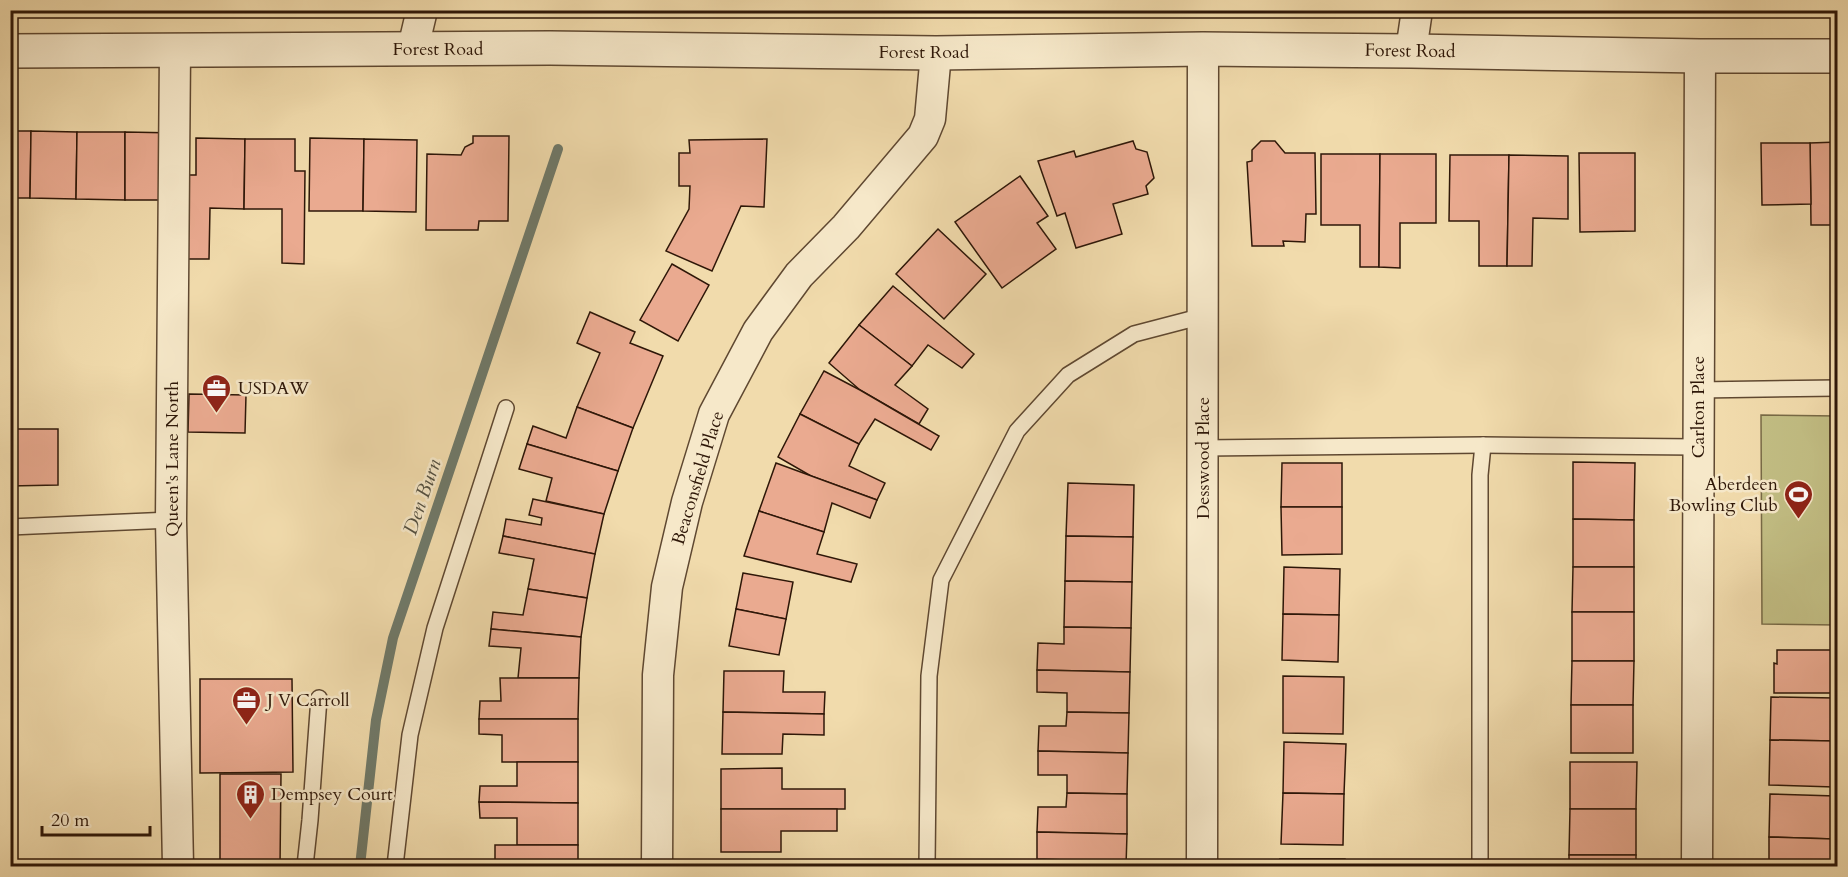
<svg xmlns="http://www.w3.org/2000/svg" width="1848" height="877" font-family="Cardo,serif">
<style>
.green{fill:#c2be84;stroke:#786a46;stroke-width:1.5}
.lines{fill:none;stroke-linecap:round;stroke-linejoin:round}
.stream{stroke:#6f7969;stroke-width:10}
.building{fill:#eaaa90;stroke:#2e1708;stroke-width:1.5}
.service-casing{stroke:#5f4831;stroke-width:18}
.minor-casing{stroke:#5f4831;stroke-width:33}
.tertiary-casing{stroke:#5f4831;stroke-width:36}
.service{stroke:#f6e8c9;stroke-width:15}
.minor{stroke:#f6e8c9;stroke-width:30}
.tertiary{stroke:#f6e8c9;stroke-width:33}
.labels{text-anchor:middle;dominant-baseline:central;stroke-width:5;stroke-linejoin:round;paint-order:stroke}
.street-label{font-size:18px;fill:#2e1708;stroke:#f6e8c9}
.poi-label{font-size:18px;fill:#2e1708;stroke:#f6e8c9;text-anchor:start}
.water-label{font-size:20px;font-style:italic;fill:#545041;stroke:#f6e8c9}
</style>
<rect width="100%" height="100%" fill="#f1dbac"/>
<filter id="stains"><feTurbulence type="fractalNoise" baseFrequency=".00333" numOctaves="4"/><feColorMatrix values="0 0 0 0 .2 0 0 0 0 .09 0 0 0 0 .02 0 0 0 .5 -.17"/></filter>
<radialGradient id="worn" r=".72"><stop offset=".6" stop-color="#630" stop-opacity="0"/><stop offset="1" stop-color="#630" stop-opacity=".3"/></radialGradient>
<!-- green -->
<path class="green" d="M1761,415L1837,416V625L1762,624Z"/>
<g class="lines">
<!-- stream -->
<path class="stream" d="M360,866L376,720L393,638L558,149"/>
</g>
<!-- building -->
<g class="building">
<path d="M10,131H31L30,198H10Z"/>
<path d="M31,131L77,132L76,199L30,198Z"/>
<path d="M77,132H125V200L76,199Z"/>
<path d="M125,132L176,133V200H125Z"/>
<path d="M473,136H509L508,221H479L478,230H426L427,154L461,155L465,147L473,143Z"/>
<path d="M196,138L245,139L244,209L210,208L209,259H187L188,175H196Z"/>
<path d="M310,138L364,139L363,211H309Z"/>
<path d="M245,139H295V171H305L304,264L282,263V209H244Z"/>
<path d="M364,139L417,140L416,212L363,211Z"/>
<path d="M767,139L764,207L741,206L712,271L666,251L689,209L690,186H679V153H690L689,140Z"/>
<path d="M1133,141L1136,149L1147,152L1154,178L1146,186L1148,194L1113,204L1122,234L1076,248L1065,213L1057,216L1038,161L1074,151L1076,157Z"/>
<path d="M1261,141H1275L1285,153H1315L1316,214H1306L1305,242L1283,241L1284,246H1252L1247,162L1252,161V150Z"/>
<path d="M1838,142V225H1811L1810,143Z"/>
<path d="M1761,143H1810L1811,204L1762,205Z"/>
<path d="M1579,153H1635V231L1580,232Z"/>
<path d="M1321,154H1380L1379,267H1360V225H1321Z"/>
<path d="M1380,154H1436V223H1400V268L1379,267Z"/>
<path d="M1450,155H1509L1507,266H1479V221H1449Z"/>
<path d="M1509,155L1568,156V219L1533,218L1532,266H1507Z"/>
<path d="M1020,176L1048,216L1037,223L1056,249L1002,288L955,222Z"/>
<path d="M938,229L986,274L944,319L896,274Z"/>
<path d="M672,264L709,285L678,341L640,320Z"/>
<path d="M893,286L974,354L962,368L928,345L912,366L859,325Z"/>
<path d="M590,312L635,332L630,343L663,356L633,428L577,407L600,353L577,343Z"/>
<path d="M859,325L912,366L895,385L928,409L919,424L860,390L829,363Z"/>
<path d="M824,371L860,390L939,436L931,450L875,419L859,444L800,414Z"/>
<path d="M189,394L246,395L245,433L188,432Z"/>
<path d="M577,407L633,428L618,471L527,444L533,426L566,438Z"/>
<path d="M800,414L859,444L849,466L885,483L877,500L811,476L778,457Z"/>
<path d="M10,429H58V485L10,486Z"/>
<path d="M527,444L618,471L604,514L546,501L552,478L519,469Z"/>
<path d="M1573,462L1635,463L1634,520L1573,519Z"/>
<path d="M776,463L877,500L870,518L832,503L824,532L759,511Z"/>
<path d="M1282,463H1342V507H1281Z"/>
<path d="M1068,483L1134,485L1133,537L1066,536Z"/>
<path d="M533,499L604,514L595,554L503,536L506,519L541,525L542,518L529,515Z"/>
<path d="M1281,507H1342V554L1282,555Z"/>
<path d="M759,511L824,532L817,554L857,564L851,582L744,556Z"/>
<path d="M1573,519L1634,520V567H1573Z"/>
<path d="M503,536L595,554L587,598L528,589L534,559L499,553Z"/>
<path d="M1066,536L1133,537L1132,582L1065,581Z"/>
<path d="M1284,567L1340,569L1339,615L1283,614Z"/>
<path d="M1573,567H1634V612H1572Z"/>
<path d="M743,573L793,582L786,619L736,609Z"/>
<path d="M1065,581L1132,582L1131,628L1064,627Z"/>
<path d="M528,589L587,598L581,637L491,629L493,612L523,615Z"/>
<path d="M736,609L786,619L779,655L729,646Z"/>
<rect x="1572" y="612" width="62" height="49"/>
<path d="M1283,614L1339,615L1338,662L1282,660Z"/>
<path d="M1064,627L1131,628L1130,672L1037,670L1038,643L1064,644Z"/>
<path d="M491,629L581,637L579,678H518L521,648L489,646Z"/>
<path d="M1777,650H1838V693H1774V663L1777,664Z"/>
<path d="M1572,661H1634L1633,705H1571Z"/>
<path d="M1037,670L1130,672L1129,713L1067,712V693L1037,692Z"/>
<path d="M724,671H784L783,692H825L824,714L723,712Z"/>
<path d="M1283,676L1344,677L1343,734L1283,733Z"/>
<path d="M500,678H579L578,719H479L480,701H501Z"/>
<path d="M200,679H292L293,772L200,773Z"/>
<path d="M1771,697L1835,698V741L1770,740Z"/>
<rect x="1571" y="705" width="62" height="48"/>
<path d="M723,712L824,714V735L783,734L782,754H722Z"/>
<path d="M1067,712L1129,713L1128,753L1038,751L1039,726H1066Z"/>
<path d="M479,719H578V762H502V735L479,734Z"/>
<path d="M1770,740L1835,741L1834,787L1769,785Z"/>
<path d="M1284,742L1346,744L1344,794L1283,793Z"/>
<path d="M1038,751L1128,753L1127,794L1067,793V775H1038Z"/>
<path d="M517,762H578V803L479,802L480,786H517Z"/>
<path d="M1570,762H1637L1636,809H1570Z"/>
<path d="M782,768V789H845V809H721V769Z"/>
<path d="M220,774H281L280,866H220Z"/>
<path d="M1067,793L1127,794V834L1037,832L1038,807H1066Z"/>
<path d="M1283,793L1344,794L1343,845L1281,844Z"/>
<path d="M1770,794L1835,796L1834,839L1769,837Z"/>
<path d="M479,802L578,803V845H517V818H480Z"/>
<path d="M721,809H837V831H781V852H721Z"/>
<path d="M1570,809H1636V855H1569Z"/>
<path d="M1037,832L1127,834L1126,866H1066V860L1037,859Z"/>
<path d="M1769,837L1834,839V866H1769Z"/>
<rect x="495" y="845" width="83" height="21"/>
<rect x="1569" y="855" width="67" height="11"/>
<rect x="1280" y="859" width="65" height="7"/>
</g>
<g class="lines">
<defs>
<g id="service">
<path d="M1698,390L1838,388"/>
<path d="M1203,448L1483,445L1697,447"/>
<path d="M10,527L171,520"/>
<path d="M305,866L310,820L319,698"/>
<path d="M395,866L410,735L435,628L506,408"/>
<path d="M927,866L929,676L941,580L1017,431L1068,375L1134,334L1203,316"/>
<path d="M1480,866V475L1483,445"/>
</g>
<g id="minor">
<path d="M413,48L422,10"/>
<path d="M175,51L171,520L178,866"/>
<path d="M1411,51L1417,10"/>
<path d="M657,866L658,675L667,587L687,502L714,414L758,331L799,275L846,227L923,136L930,119L936,53"/>
<path d="M1202,866L1203,49"/>
<path d="M1697,866L1700,56"/>
</g>
<path id="tertiary" d="M10,51L550,48L936,53L1203,49L1411,51L1700,56H1838"/>
</defs>
<!-- service casing -->
<use href="#service" class="service-casing"/>
<!-- minor casing -->
<use href="#minor" class="minor-casing"/>
<!-- tertiary casing -->
<use href="#tertiary" class="tertiary-casing"/>
<!-- service -->
<use href="#service" class="service"/>
<!-- minor -->
<use href="#minor" class="minor"/>
<!-- tertiary -->
<use href="#tertiary" class="tertiary"/>
</g>
<!-- icons -->
<defs>
<symbol id="office-pin" viewBox="-11 -11 22 30"><path d="M0 17L-7.5 6A9.5 9.5 0 1 1 7.5 6Z" fill="#8f2418" stroke="#f6e8c9"/><path d="M-6-3h4V-5.5h4V-3h4V5H-6ZM-1-4.5V-3h2v-1.5ZM-6 0V1H6V0Z" fill="#fff"/></symbol>
<symbol id="stadium-pin" viewBox="-11 -11 22 30"><path d="M0 17L-7.5 6A9.5 9.5 0 1 1 7.5 6Z" fill="#8f2418" stroke="#f6e8c9"/><path d="M0-5a6.5 5 0 1 0 0 10a6.5 5 0 1 0 0-10ZM-3.5-1.8h7v3.6h-7Z" fill="#fff"/></symbol>
<symbol id="building-pin" viewBox="-11 -11 22 30"><path d="M0 17L-7.5 6A9.5 9.5 0 1 1 7.5 6Z" fill="#8f2418" stroke="#f6e8c9"/><path d="M-4-6H4V6H1V3H-1V6H-4ZM-2.5-4.3h1.7v1.8h-1.7ZM.8-4.3h1.7v1.8H.8ZM-2.5-1h1.7V.8h-1.7ZM.8-1h1.7V.8H.8Z" fill="#fff"/></symbol>
</defs>
<g fill-rule="evenodd">
<use href="#office-pin" x="200" y="372" width="33" height="45"/>
<use href="#stadium-pin" x="1782" y="478" width="33" height="45"/>
<use href="#office-pin" x="230" y="684" width="33" height="45"/>
<use href="#building-pin" x="234" y="778" width="33" height="45"/>
</g>
<g class="labels">
<!-- street labels -->
<g class="street-label">
<text x="438" y="49">Forest Road</text>
<text transform="translate(1410 51) rotate(1)">Forest Road</text>
<text x="924" y="52">Forest Road</text>
<text transform="translate(1698 407) rotate(-90)">Carlton Place</text>
<text transform="translate(1203 458) rotate(-90)">Desswood Place</text>
<text transform="translate(172 459) rotate(-90)">Queen's Lane North</text>
<text transform="translate(698 478) rotate(-73)">Beaconsfield Place</text>
</g>
<!-- poi labels -->
<g class="poi-label">
<text x="238" y="388">USDAW</text>
<text x="1778" y="484" text-anchor="end">Aberdeen<tspan x="1778" dy="21">Bowling Club</tspan></text>
<text x="267" y="700">J V Carroll</text>
<text x="271" y="794">Dempsey Court</text>
</g>
<!-- water labels -->
<g class="water-label">
<text transform="translate(422 497) rotate(-71)">Den Burn</text>
</g>
</g>
<!-- margin -->
<rect width="1848" height="877" fill="none" stroke="#f1dbac" stroke-width="36"/>
<rect x="12" y="12" width="1824" height="853" fill="none" stroke="#2e1708" stroke-width="3"/>
<rect x="18" y="18" width="1812" height="841" fill="none" stroke="#2e1708" stroke-width="1.5"/>
<!-- scale -->
<path d="M42 826v9h108v-9" fill="none" stroke="#2e1708" stroke-width="3"/>
<text x="51" y="826" font-size="18" fill="#2e1708" stroke="#f6e8c9" stroke-width="4.5" paint-order="stroke">20 m</text>
<rect width="100%" height="100%" filter="url(#stains)"/>
<rect width="100%" height="100%" fill="url(#worn)"/>
</svg>
